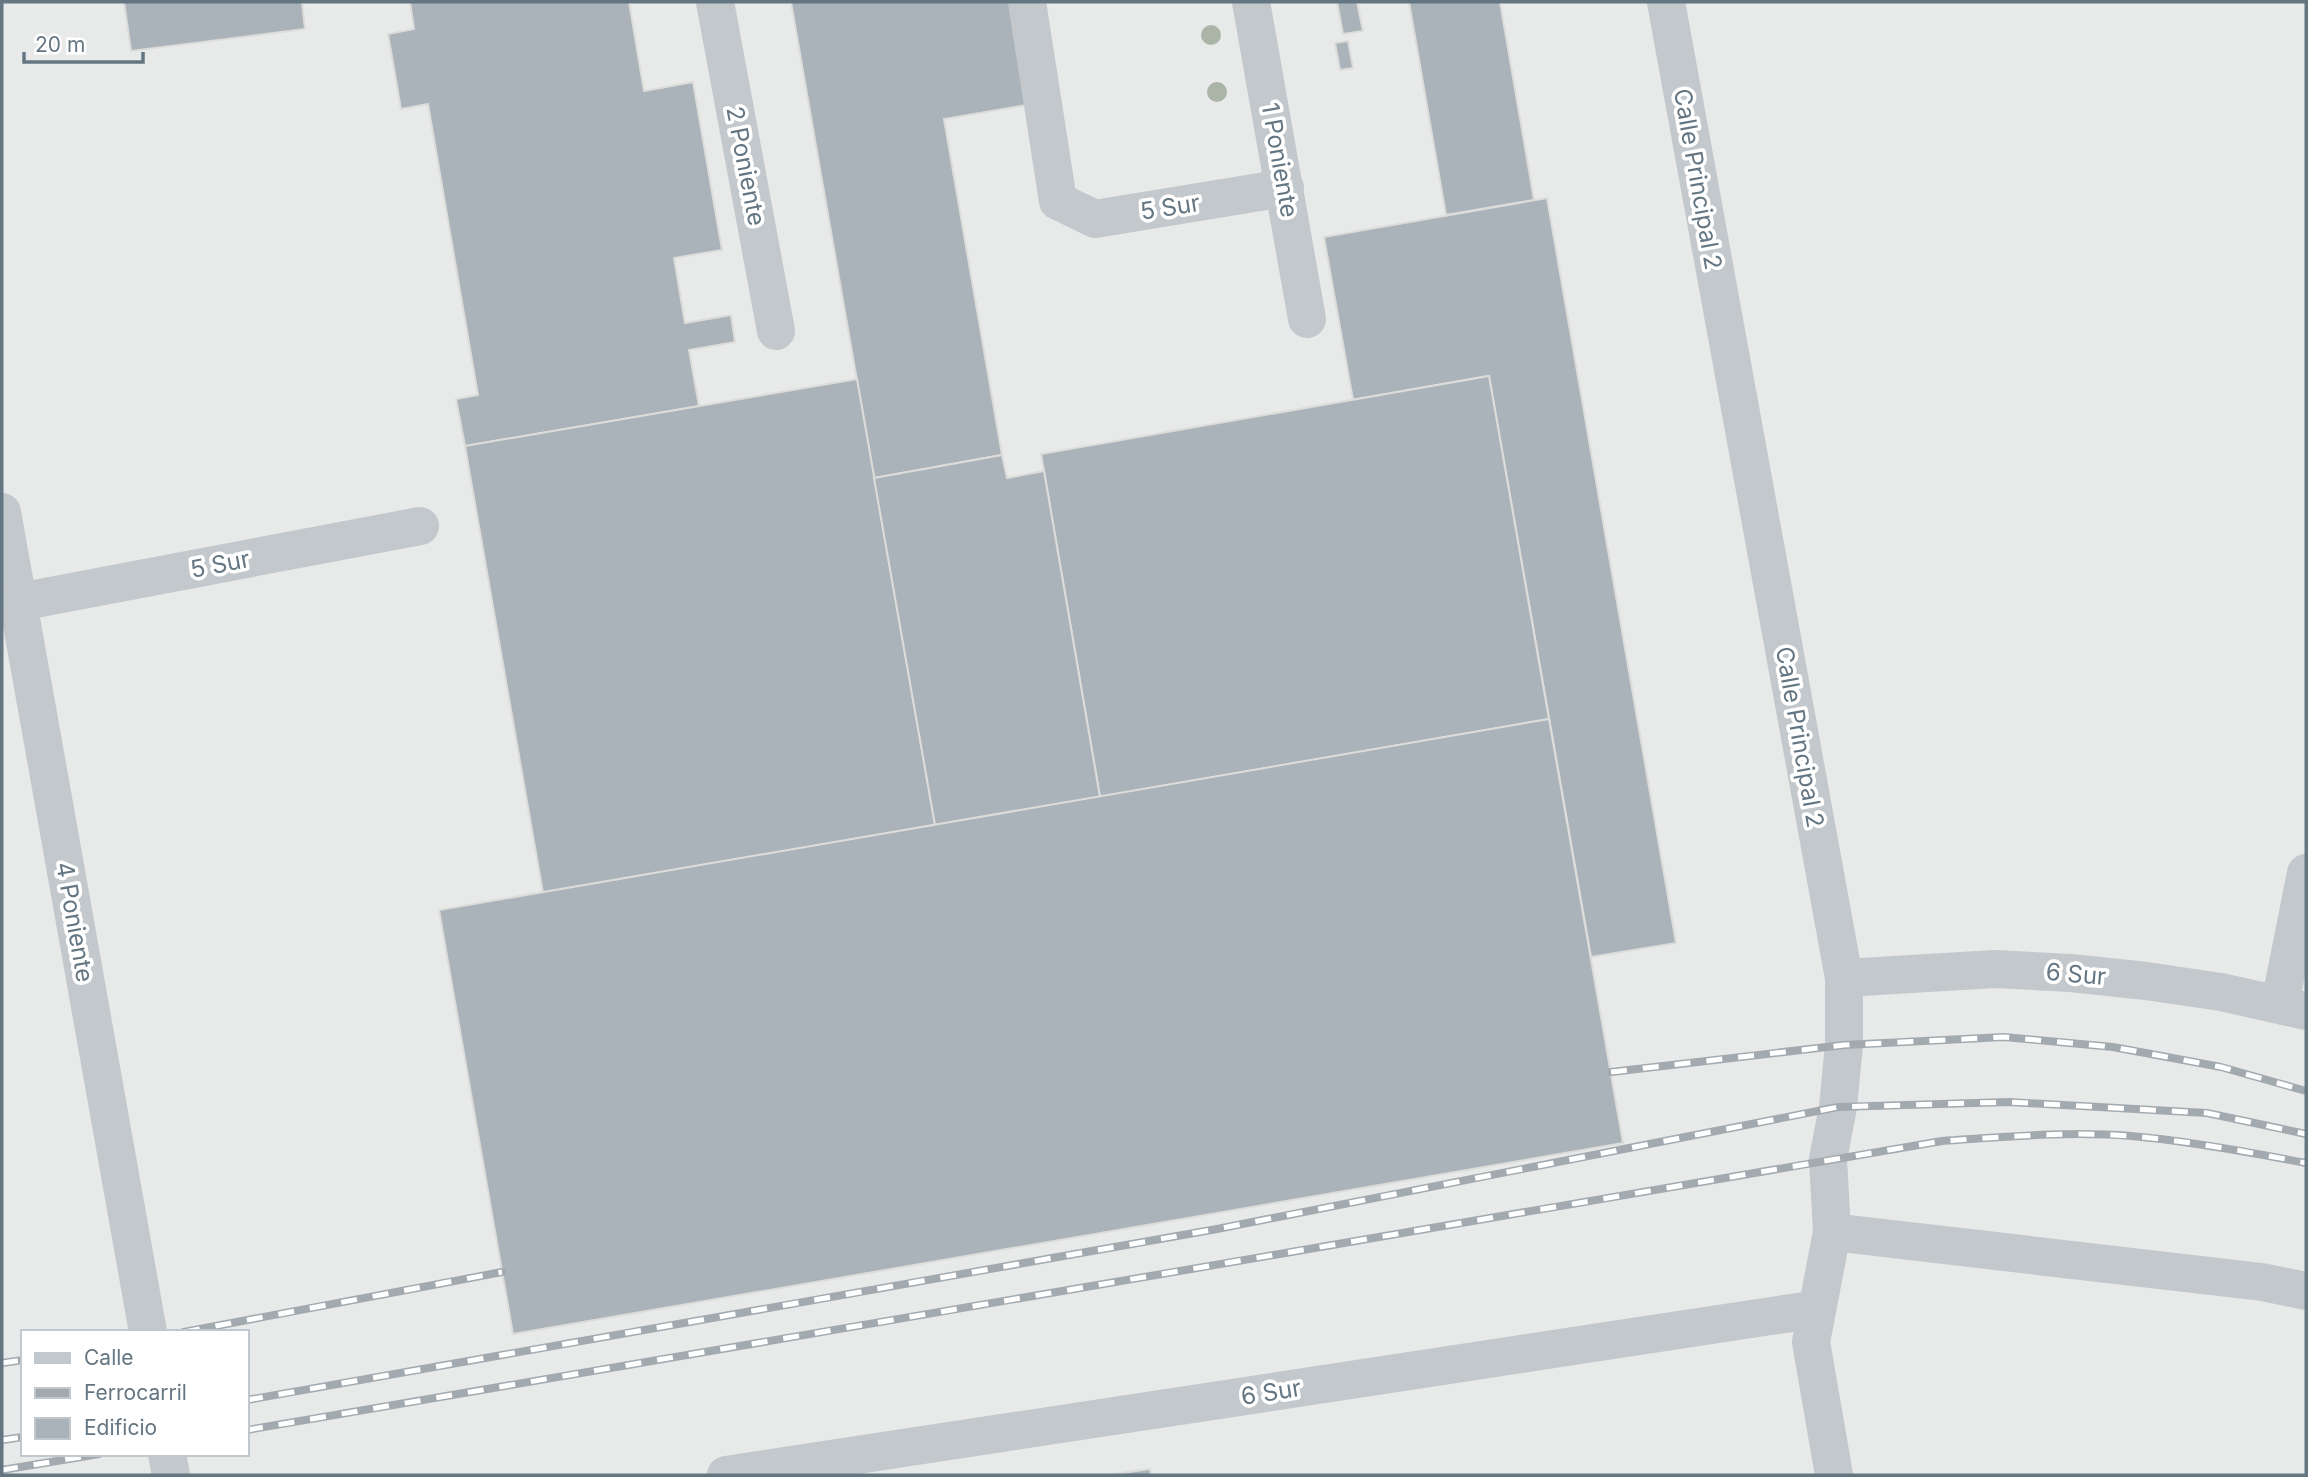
<svg xmlns="http://www.w3.org/2000/svg" width="2308" height="1477" font-family="Inter,sans-serif">
<style>
.built{fill:#e8e9e9;fill-rule:evenodd}
.building{fill:#aab3b9;stroke:#dcdcda;stroke-width:2}
.lines{fill:none;stroke-linecap:round;stroke-linejoin:round}
.minor{stroke:#c3c8cc;stroke-width:38}
.rail-casing{stroke:#a2aab0;stroke-width:8}
.rail{stroke:#fff;stroke-width:5;stroke-dasharray:16;stroke-linecap:butt}
.tree{fill:#aab4a7}
.labels{text-anchor:middle;dominant-baseline:central;stroke-width:7;stroke-linejoin:round;paint-order:stroke}
.street-label{font-size:24px;fill:#657683;stroke:#fff}
</style>
<rect width="100%" height="100%" fill="#fafaf8"/>
<!-- built -->
<path class="built" d="M2,2H2306V1475H2ZM23,1332H247V1454H23Z"/>
<!-- building -->
<g class="building">
<path d="M124,2H302L305,29L131,51Z"/>
<path d="M410,2H629L644,91L693,82L722,250L674,258L685,323L731,315L735,342L689,350L699,406L465,446L456,399L478,395L428,104L401,109L388,34L414,29Z"/>
<path d="M791,2H1015L1033,104L944,119L1002,455L874,478Z"/>
<path d="M1337,2H1357L1363,31L1343,34Z"/>
<path d="M1409,2H1500L1534,200L1446,215Z"/>
<path d="M1348,41L1353,68L1340,70L1335,43Z"/>
<path d="M1547,198L1676,943L1591,957L1489,376L1353,400L1324,237Z"/>
<path d="M1489,376L1549,719L1100,797L1041,454Z"/>
<path d="M857,379L935,825L543,893L465,446Z"/>
<path d="M1002,455L1007,478L1044,471L1100,797L935,825L874,478Z"/>
<path d="M1549,719L1623,1143L513,1334L439,910Z"/>
<path d="M1150,1469L1151,1475H1108Z"/>
</g>
<g class="lines">
<!-- minor -->
<g class="minor">
<path d="M715,2L776,331"/>
<path d="M1027,2L1058,201L1095,219L1285,188"/>
<path d="M1251,2L1307,319"/>
<path d="M1666,2L1844,978V1045L1838,1107L1828,1159L1832,1232L1811,1342L1834,1475"/>
<path d="M2,512L148,1332"/>
<path d="M19,602L420,526"/>
<path d="M1844,978L1995,969L2071,973L2146,981L2221,992L2306,1011"/>
<path d="M2280,1004L2306,873"/>
<path d="M1832,1232L2262,1282L2306,1291"/>
<path d="M167,1454L171,1475"/>
<path d="M726,1475L1817,1309"/>
</g>
<defs>
<g id="rail">
<path d="M1611,1072L1844,1045L2004,1037L2113,1047L2221,1067L2306,1091"/>
<path d="M184,1332L502,1272"/>
<path d="M2,1363L23,1360"/>
<path d="M247,1400L1217,1229L1838,1107L2009,1102L2207,1113L2306,1134"/>
<path d="M247,1430L1942,1141C2005,1137 2068,1131 2131,1136C2189,1141 2249,1152 2306,1163"/>
<path d="M2,1440L23,1437"/>
<path d="M2,1470L99,1454"/>
</g>
</defs>
<!-- rail casing -->
<use href="#rail" class="rail-casing"/>
<!-- rail -->
<use href="#rail" class="rail"/>
</g>
<!-- trees -->
<g class="tree">
<circle cx="1211" cy="35" r="10"/>
<circle cx="1217" cy="92" r="10"/>
</g>
<g class="labels">
<!-- street labels -->
<g class="street-label">
<text transform="translate(1280 160) rotate(80)">1 Poniente</text>
<text transform="translate(746 166) rotate(79)">2 Poniente</text>
<text transform="translate(1698 179) rotate(80)">Calle Principal 2</text>
<text transform="translate(1170 207) rotate(-9)">5 Sur</text>
<text transform="translate(220 564) rotate(-11)">5 Sur</text>
<text transform="translate(1800 737) rotate(80)">Calle Principal 2</text>
<text transform="translate(75 922) rotate(80)">4 Poniente</text>
<text transform="translate(2076 974) rotate(5)">6 Sur</text>
<text transform="translate(1271 1392) rotate(-9)">6 Sur</text>
</g>
</g>
<!-- border -->
<rect width="2308" height="1477" fill="none" stroke="#657683" stroke-width="7"/>
<!-- legend -->
<rect x="21" y="1330" width="228" height="126" fill="#ffffff" stroke="#c1c8cd" stroke-width="2"/>
<rect x="35" y="1353" width="35" height="10" fill="#c3c8cc" stroke="#c1c8cd" stroke-width="2"/>
<text x="84" y="1365" font-size="21" fill="#657683">Calle</text>
<rect x="35" y="1388" width="35" height="10" fill="#a2aab0" stroke="#c1c8cd" stroke-width="2"/>
<text x="84" y="1400" font-size="21" fill="#657683">Ferrocarril</text>
<rect x="35" y="1418" width="35" height="21" fill="#aab3b9" stroke="#c1c8cd" stroke-width="2"/>
<text x="84" y="1435" font-size="21" fill="#657683">Edificio</text>
<!-- scale -->
<path d="M24 52v10h119v-10" fill="none" stroke="#657683" stroke-width="3.5"/>
<text x="35" y="52" font-size="21" fill="#657683" stroke="#ffffff" stroke-width="5" paint-order="stroke">20 m</text>
</svg>
